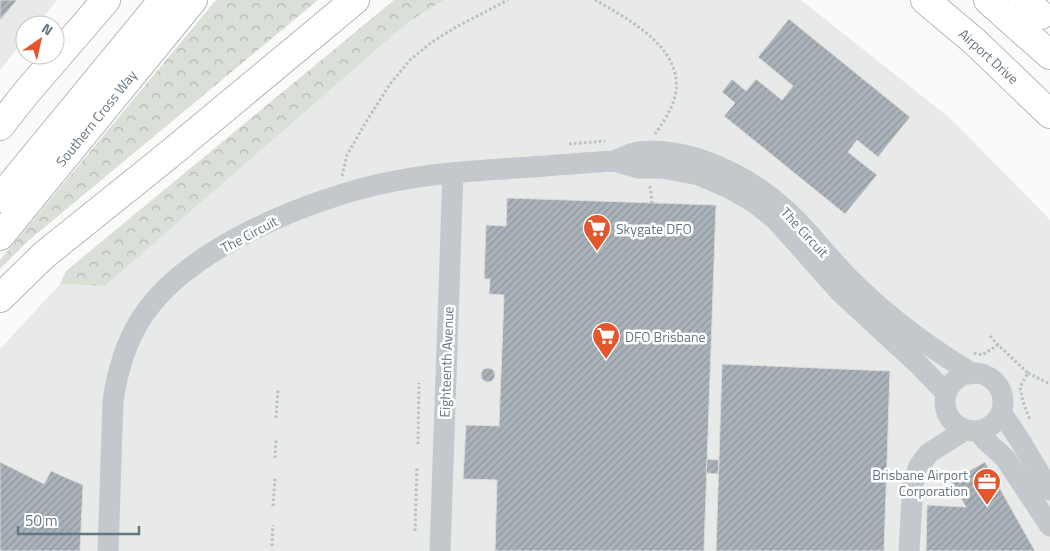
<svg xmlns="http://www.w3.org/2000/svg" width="1050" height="551" font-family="'Titillium Web',sans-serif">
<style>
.built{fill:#e8e9e9}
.forest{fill:url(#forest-crowns)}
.building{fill:url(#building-hatch);stroke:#dcdcda}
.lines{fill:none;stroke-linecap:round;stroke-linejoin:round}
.major-casing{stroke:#b5babe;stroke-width:30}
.highway-casing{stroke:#b4b9bd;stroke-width:30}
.path{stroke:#bbbfc2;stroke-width:3;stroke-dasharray:2.5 2.5;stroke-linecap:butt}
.minor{stroke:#c3c8cc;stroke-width:21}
.major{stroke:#fff;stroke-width:28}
.highway{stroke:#fff;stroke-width:28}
.labels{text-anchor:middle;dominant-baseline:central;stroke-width:5;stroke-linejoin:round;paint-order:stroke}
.street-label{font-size:14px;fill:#657683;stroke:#fff}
.poi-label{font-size:14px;fill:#657683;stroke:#fff;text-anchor:start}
</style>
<defs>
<pattern id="forest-crowns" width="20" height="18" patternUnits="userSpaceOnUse" patternTransform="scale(1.25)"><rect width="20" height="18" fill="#dadfd7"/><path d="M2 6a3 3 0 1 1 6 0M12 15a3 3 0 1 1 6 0" fill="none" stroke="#b4b9b4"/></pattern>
<pattern id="building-hatch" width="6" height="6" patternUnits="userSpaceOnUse" patternTransform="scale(1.25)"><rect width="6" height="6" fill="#aab3b9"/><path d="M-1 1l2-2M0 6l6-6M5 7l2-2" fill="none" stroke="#8e969c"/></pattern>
</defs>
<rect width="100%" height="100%" fill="#fafaf8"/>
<!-- built -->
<g class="built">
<path d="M0,0H57L37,25H25V39L0,70Z"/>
<path d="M444,0H801L951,119L1050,220V551H0V349L60,284L105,286L407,23Z"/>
</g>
<!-- forest -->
<g class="forest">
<path d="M216,0H318L28,241L0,269V260Z"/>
<path d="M394,0H444L407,23L105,286L60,284L66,271Z"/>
</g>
<!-- building -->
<g class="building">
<path d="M0,0H17L0,20Z"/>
<path d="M789,19L910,117L878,157L857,140L848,152L877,175L845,214L724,116L735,103L722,92L732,79L746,91L756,79L782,100L793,86L758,57Z"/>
<path d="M507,198L716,205L704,551H495L497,480L463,479L466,425L499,426L504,295L489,294L490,279H484L486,225L506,226Z"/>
<path d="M722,364L890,371L884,551H716Z"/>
<circle cx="488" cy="375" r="7"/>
<path d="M707,459L719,460L718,474L706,473Z"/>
<path d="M0,462L44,484L51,471L83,485L80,551H0Z"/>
<path d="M985,462L1035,551H926L927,505L966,507L951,481Z"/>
</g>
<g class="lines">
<defs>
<g id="major">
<path d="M925,0L974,41L1050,114"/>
<path d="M1025,33L1050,55"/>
</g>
<g id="highway">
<path d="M988,0L1025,33"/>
<path d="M1024,0L1041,15"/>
<path d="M0,126L26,93L106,0"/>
<path d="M0,198L163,0"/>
<path d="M0,236L193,0"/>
<path d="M0,298L44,255L166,157L355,0"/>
</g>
</defs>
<!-- major casing -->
<use href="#major" class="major-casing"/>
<!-- highway casing -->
<use href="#highway" class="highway-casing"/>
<!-- path -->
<g class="path">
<path d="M595,0C630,20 689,51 674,100C670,112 662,124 655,134"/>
<path d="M569,144L605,141"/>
<path d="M342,176L347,155L366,122L390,84L411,59L432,42L456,27L508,0"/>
<path d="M650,186L652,203"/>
<path d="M990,336L998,345"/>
<path d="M974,353L982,355L998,345L1028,373L1020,387L1023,402L1030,420"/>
<path d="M1028,373L1050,384"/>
<path d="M276,418L278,390"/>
<path d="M418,444L419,383"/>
<path d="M275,458L276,438"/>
<path d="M273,506L275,478"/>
<path d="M415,531L417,467"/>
<path d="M272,546L273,525"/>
</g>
<!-- minor -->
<g class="minor">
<path d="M614,161L638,168H662L699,175L727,187L755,203L776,220L840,292L918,364L946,393"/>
<circle cx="974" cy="402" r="29"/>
<path d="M1001,413C1020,437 1033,464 1050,490"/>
<path d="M979,431L985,440L1005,458L1050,526"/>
<path d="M108,551L113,401C117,374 124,347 139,322C182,249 314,196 395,181C435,173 475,171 515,168C548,166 581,163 614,161C622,158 631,153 639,152C691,146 750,177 787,211C812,234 832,263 857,286C890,318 926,345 965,369L970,374"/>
<path d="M440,551L453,173"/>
<path d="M909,551L913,483L919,466L929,453L965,430"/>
</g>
<!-- major -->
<use href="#major" class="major"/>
<!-- highway -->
<use href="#highway" class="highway"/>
</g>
<!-- icons -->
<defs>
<symbol id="supermarket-pin" viewBox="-11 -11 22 30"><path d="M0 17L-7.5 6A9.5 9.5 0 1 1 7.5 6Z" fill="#e4572e" stroke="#fff"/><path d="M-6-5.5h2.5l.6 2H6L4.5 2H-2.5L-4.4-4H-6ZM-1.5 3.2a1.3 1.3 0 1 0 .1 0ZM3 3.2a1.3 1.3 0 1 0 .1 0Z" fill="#fff"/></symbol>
<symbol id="office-pin" viewBox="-11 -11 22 30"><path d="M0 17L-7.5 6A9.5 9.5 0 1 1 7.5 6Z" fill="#e4572e" stroke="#fff"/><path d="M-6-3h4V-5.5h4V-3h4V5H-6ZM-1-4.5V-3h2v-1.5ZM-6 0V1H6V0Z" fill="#fff"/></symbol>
</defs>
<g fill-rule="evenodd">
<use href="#supermarket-pin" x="581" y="212" width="32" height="43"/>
<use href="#supermarket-pin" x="590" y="320" width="32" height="43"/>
<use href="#office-pin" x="971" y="466" width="32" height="43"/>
</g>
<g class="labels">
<!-- street labels -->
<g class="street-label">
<text transform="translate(989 56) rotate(42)">Airport Drive</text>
<text transform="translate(96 118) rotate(-51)">Southern Cross Way</text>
<text transform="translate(805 232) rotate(47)">The Circuit</text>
<text transform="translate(249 234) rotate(-28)">The Circuit</text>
<text transform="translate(446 362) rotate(-88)">Eighteenth Avenue</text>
</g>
<!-- poi labels -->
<g class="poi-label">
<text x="616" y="228">Skygate DFO</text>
<text x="625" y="336">DFO Brisbane</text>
<text x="968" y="474" text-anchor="end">Brisbane Airport<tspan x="968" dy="16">Corporation</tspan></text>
</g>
</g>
<!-- north arrow -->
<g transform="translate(40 40) rotate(34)"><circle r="24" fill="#ffffff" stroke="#c1c8cd"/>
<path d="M0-4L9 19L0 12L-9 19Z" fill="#e4572e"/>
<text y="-8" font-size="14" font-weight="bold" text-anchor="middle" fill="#657683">N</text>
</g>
<!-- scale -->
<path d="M18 526v8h121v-8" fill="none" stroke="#657683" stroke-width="2.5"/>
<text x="25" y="526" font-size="15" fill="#657683" stroke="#ffffff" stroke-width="4" paint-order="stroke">50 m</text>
</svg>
